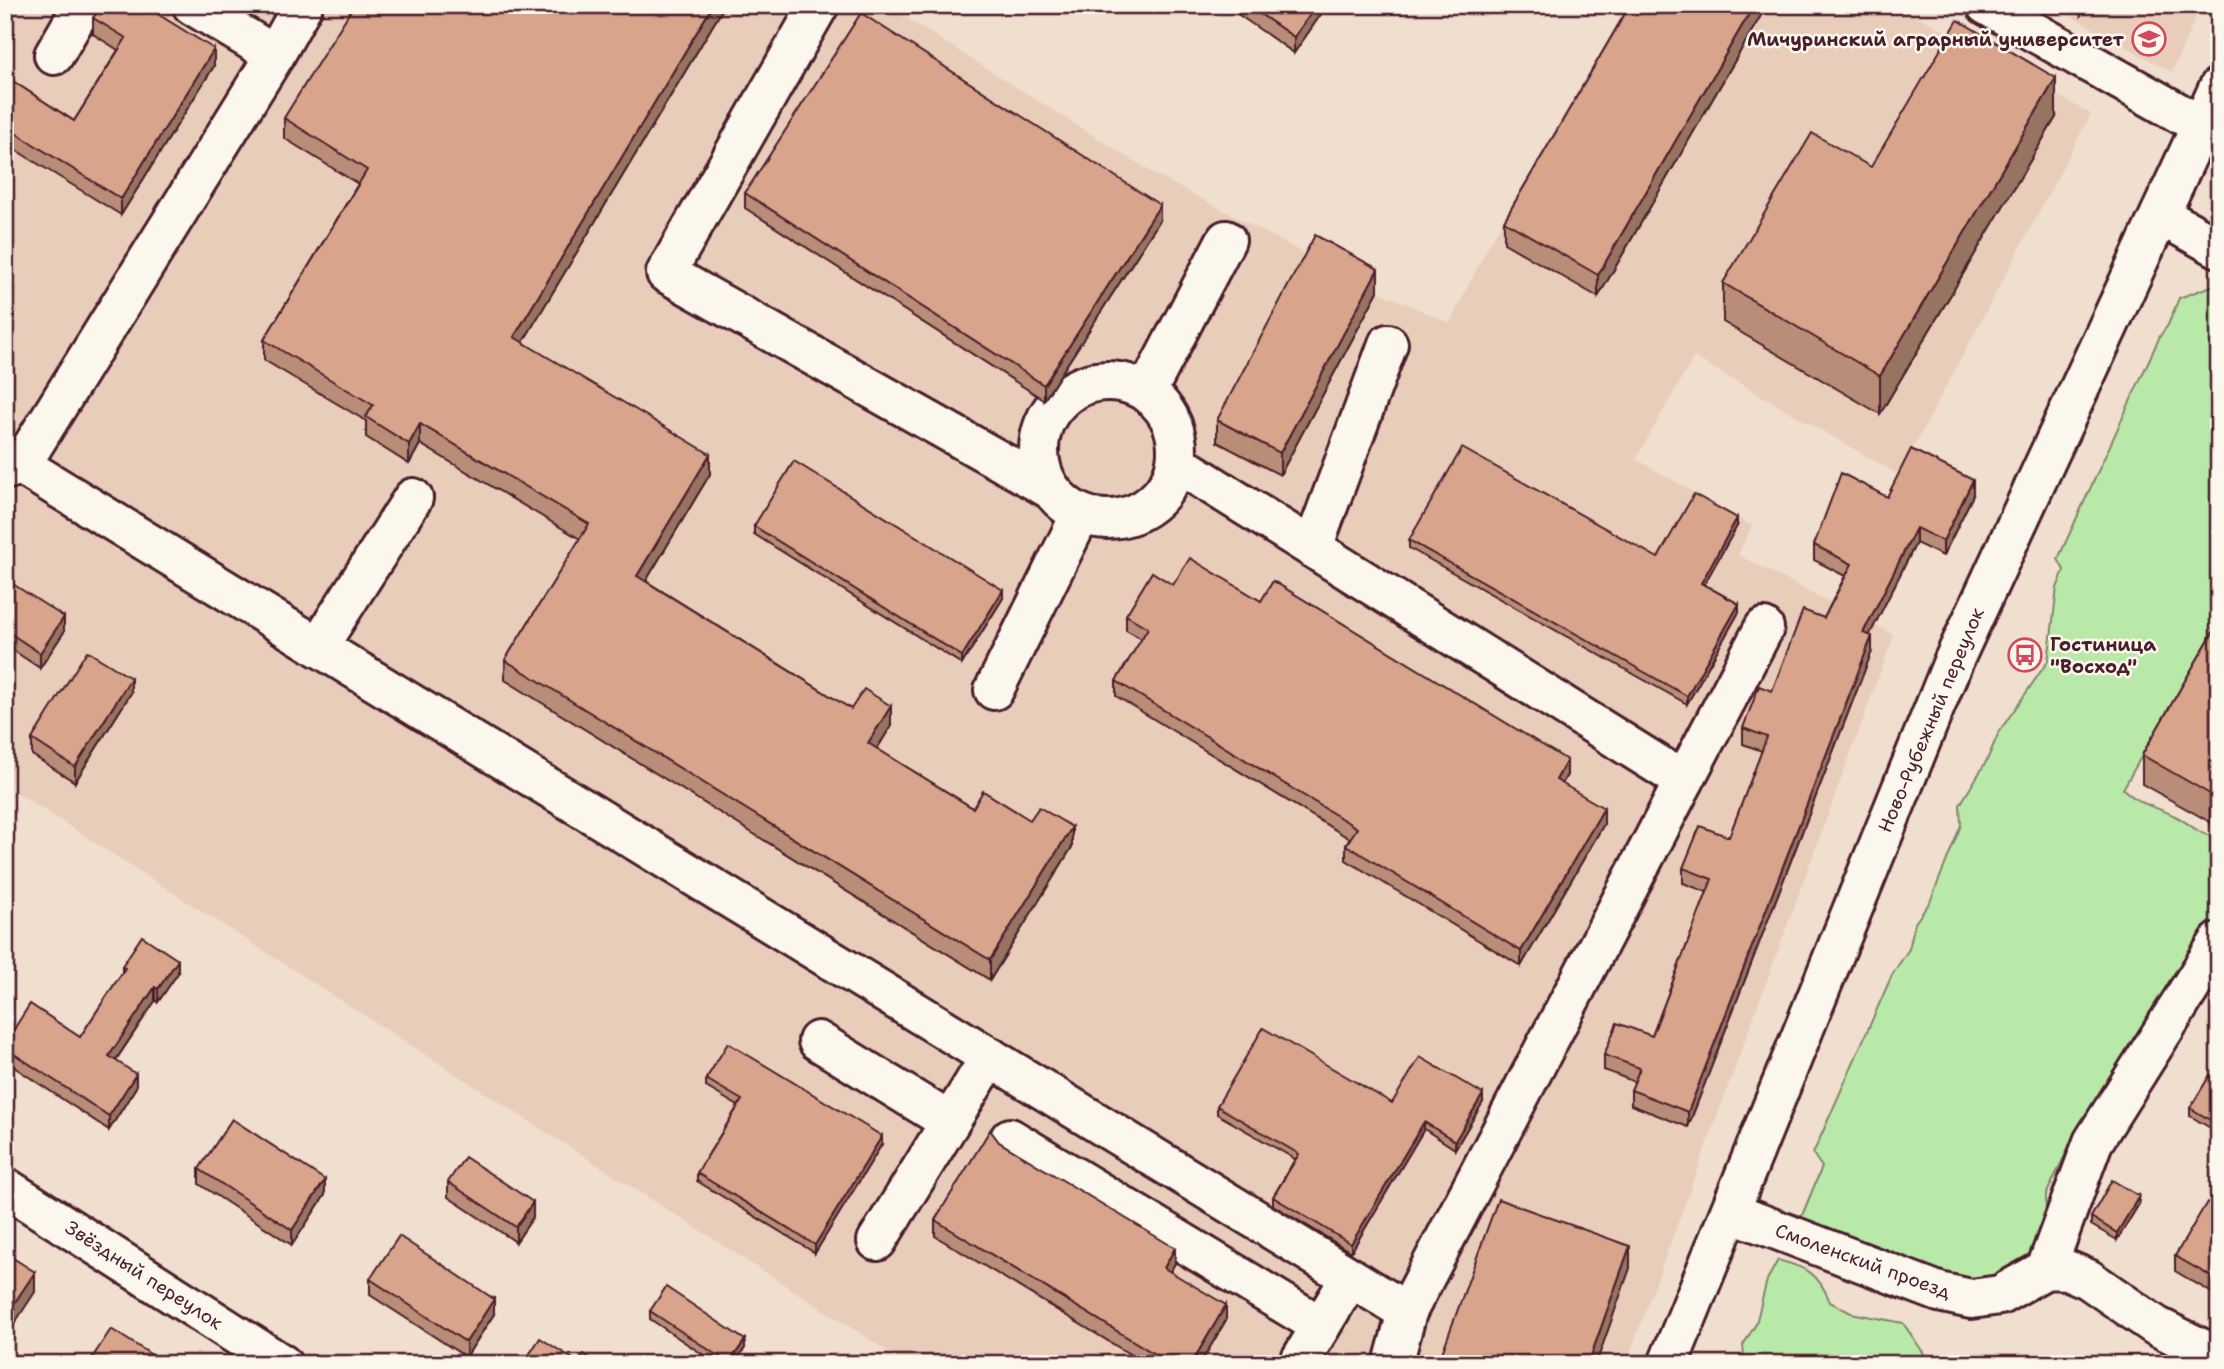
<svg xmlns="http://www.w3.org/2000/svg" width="2224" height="1369" font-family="'Shantell Sans',sans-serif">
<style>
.built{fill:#e9cdbb}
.green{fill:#b9e9a9;stroke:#82846a;stroke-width:2}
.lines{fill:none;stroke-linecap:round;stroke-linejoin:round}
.minor-casing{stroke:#4a1f2b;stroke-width:44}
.minor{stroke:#fbf7ec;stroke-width:38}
.wall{fill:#ba8d78;stroke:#4a1f2b;stroke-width:2}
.shaded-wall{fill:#977362;stroke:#4a1f2b;stroke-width:2}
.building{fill:#d8a48c;stroke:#4a1f2b;stroke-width:2}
.labels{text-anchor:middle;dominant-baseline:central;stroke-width:5;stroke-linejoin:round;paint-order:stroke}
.poi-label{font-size:19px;font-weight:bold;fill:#4a1f2b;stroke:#fbf7ec;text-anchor:end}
.street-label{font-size:19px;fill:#4a1f2b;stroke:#fbf7ec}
</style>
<rect width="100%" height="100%" fill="#f0decf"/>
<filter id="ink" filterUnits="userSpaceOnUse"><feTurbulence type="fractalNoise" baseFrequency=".0143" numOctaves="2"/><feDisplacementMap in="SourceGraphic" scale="14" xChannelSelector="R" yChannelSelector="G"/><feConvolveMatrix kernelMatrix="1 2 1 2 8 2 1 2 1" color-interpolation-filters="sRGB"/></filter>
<g filter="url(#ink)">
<!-- built -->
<g class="built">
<path d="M5,5H886L1156,175L1377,291L1450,323L1486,250L1628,5H1898L2091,114L1899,475L1694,357L1636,459L1752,526L1738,555L1894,635L1626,1364H908L5,785Z"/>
<path d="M2051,5H2201L2172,72Z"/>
</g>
<!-- green -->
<g class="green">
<path d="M2217,284L2219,621L2157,733L2153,736L2123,789C2143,807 2153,805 2175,816C2193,825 2197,835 2219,838V989L2194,991L2177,976L2074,1136L2046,1195L2045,1254L2011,1266L2007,1275L1967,1283L1801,1218L1822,1167L1813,1154L1892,975L1909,949L1915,923L1930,902L1961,825L1960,805L1987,760L1999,732L2048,661L2057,588L2064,570L2058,559L2160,336L2168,325L2179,298Z"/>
<path d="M1778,1260C1808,1269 1818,1272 1830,1302L1851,1313L1903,1323L1931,1364H1745L1743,1345L1756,1324L1767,1280Z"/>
</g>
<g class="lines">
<defs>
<g id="minor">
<path d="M192,5L275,55"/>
<path d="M819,5L666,273L1050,489"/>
<path d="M1986,5L2202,126"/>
<path d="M54,55L83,5"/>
<path d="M2160,215L2219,248"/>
<circle cx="1108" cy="450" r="69"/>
<path d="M1147,391L1226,240"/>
<path d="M1177,463L1684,781L1407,1312L1393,1364"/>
<path d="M21,465L1407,1312"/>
<path d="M5,470L21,465L275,55L303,5"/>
<path d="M1313,547L1388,344"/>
<path d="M318,647L413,498"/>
<path d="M994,690L1081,514"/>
<path d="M1684,781L1764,628"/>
<path d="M818,1041L950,1122"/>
<path d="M1010,1138L1321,1326"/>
<path d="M5,1187L282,1364"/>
<path d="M1730,1212L1939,1292L1971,1299L2000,1295L2046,1269L2067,1270L2088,1279L2156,1326L2219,1357"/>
<path d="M877,1241L990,1057"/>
<path d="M2046,1269L2093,1142L2219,942"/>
<path d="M1298,1364L1350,1278"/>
<path d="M1668,1364L1953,662L2219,87"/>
</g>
</defs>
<!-- minor casing -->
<use href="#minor" class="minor-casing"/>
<!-- minor -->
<use href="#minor" class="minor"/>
</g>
<!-- wall -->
<g class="wall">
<path d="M465,5H725L523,342L710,474L646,581L851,709L891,726L877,749L973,808L1072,847L990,980L505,680V660L580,539L420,444L409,464L366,437V421L264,360V340L358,184L284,138V118L461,12Z"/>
<path d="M1236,5H1326V7L1294,53L1236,13Z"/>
<path d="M1630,5H1767L1598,297L1504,243V221Z"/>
<path d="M2063,5H2087L2081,15Z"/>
<path d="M93,18L214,66L121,215L14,149L5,76L74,121L118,50L93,34Z"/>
<path d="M2056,117L1880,414L1723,322V283L1871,167Z"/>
<path d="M745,193L1160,220L1044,400L745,208Z"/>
<path d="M1378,291L1280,475L1217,442V420Z"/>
<path d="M1973,495L1943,556L1916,543L1869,635L1872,651L1688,1127L1631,1105V1090L1635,1082L1604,1070V1055L1652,1036L1707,892L1683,883V868L1729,837L1762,751L1743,744V728L1772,691L1824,618L1845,576L1814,560V545L1887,497Z"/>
<path d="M754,526L1003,598L962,664L754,534Z"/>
<path d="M1737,526L1704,584L1739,612L1687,704L1409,548V540L1658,558Z"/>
<path d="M5,579L64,632L40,668L5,645Z"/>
<path d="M1173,585L1261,601L1567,775L1562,784L1604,824L1521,966L1346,860V845L1350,839L1116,696V681L1142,639L1126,630V615Z"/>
<path d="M2219,622V806L2210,822L2142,784V755Z"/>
<path d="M131,693L75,782L32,755V739Z"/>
<path d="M122,966L178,973L158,1002L155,1001L116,1060L136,1087L109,1130L5,1061V1043L80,1037L122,973Z"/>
<path d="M706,1079L882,1144L815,1253L697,1181V1173L738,1106L706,1087Z"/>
<path d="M2219,1081V1133L2190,1116V1108Z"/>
<path d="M1483,1102L1455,1149L1424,1129L1351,1252L1273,1205V1197L1295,1159L1217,1114V1106Z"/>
<path d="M999,1142L1175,1263L1170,1272L1226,1320L1200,1364H1146L935,1236V1220Z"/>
<path d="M199,1169L325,1195L292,1245L199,1184Z"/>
<path d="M448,1182L533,1217L516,1242L448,1197Z"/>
<path d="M2139,1204L2117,1240L2091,1225V1217Z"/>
<path d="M2219,1209V1297L2175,1271V1256Z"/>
<path d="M370,1279L494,1314L466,1357L370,1295Z"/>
<path d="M650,1311L745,1348L734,1364H717L650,1319Z"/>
</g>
<!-- shaded-wall -->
<g class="shaded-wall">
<path d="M713,5H725L514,357V337Z"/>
<path d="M1317,5H1326V7L1294,53V37Z"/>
<path d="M1754,5H1767L1598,297V275Z"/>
<path d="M2081,5H2087L2081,15Z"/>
<path d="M214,49V66L121,215V199Z"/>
<path d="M2056,78V117L1880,414V376Z"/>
<path d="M14,132V149L5,161V145Z"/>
<path d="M1160,205V220L1044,400V385Z"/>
<path d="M1378,269V291L1280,475V453Z"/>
<path d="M10,350V366L5,374V357Z"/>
<path d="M420,424V444L409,464V444Z"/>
<path d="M710,454V474L637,596V576Z"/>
<path d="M1973,480V495L1943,556V541Z"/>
<path d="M1737,518V526L1701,590V583Z"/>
<path d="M1916,528V543L1863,648V633Z"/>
<path d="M1003,590V598L962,664V656Z"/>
<path d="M1739,604V612L1687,704V696Z"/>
<path d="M64,617V632L40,668V653Z"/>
<path d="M1872,636V651L1688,1127V1112Z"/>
<path d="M131,678V693L75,782V767Z"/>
<path d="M891,706V726L868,763V743Z"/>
<path d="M1567,760V775L1556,795V780Z"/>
<path d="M2219,778V806L2210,822V794Z"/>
<path d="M1604,808V824L1521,966V951Z"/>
<path d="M1072,827V847L990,980V960Z"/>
<path d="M178,960V973L158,1002V989Z"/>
<path d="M155,987V1001L109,1070V1056Z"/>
<path d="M136,1074V1087L109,1130V1116Z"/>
<path d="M1483,1094V1102L1455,1149V1141Z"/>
<path d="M1424,1122V1129L1351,1252V1244Z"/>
<path d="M882,1136V1144L815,1253V1245Z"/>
<path d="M325,1180V1195L292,1245V1230Z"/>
<path d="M2139,1196V1204L2117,1240V1233Z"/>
<path d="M533,1202V1217L516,1242V1227Z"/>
<path d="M1630,1246V1268L1596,1364H1588Z"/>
<path d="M1175,1248V1263L1164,1283V1268Z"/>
<path d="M35,1272V1292L5,1338V1317Z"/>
<path d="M494,1299V1314L466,1357V1342Z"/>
<path d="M1226,1305V1320L1200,1364H1191Z"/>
<path d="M745,1340V1348L734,1364H729Z"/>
</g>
<!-- building -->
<g class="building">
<path d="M101,5H143L214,49L121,199L14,132L5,145V76L74,121L126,38L93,18Z"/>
<path d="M354,5H450L461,12L465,5H713L514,337L710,454L637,576L851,709L864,689L891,706L868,743L973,808L983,791L1030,820L1039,807L1072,827L990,960L505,660L589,524L420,424L409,444L366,417L373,405L264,340L367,170L284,118Z"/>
<path d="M1247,5H1317L1294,37Z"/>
<path d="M1630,5H1754L1598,275L1504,221Z"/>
<path d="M861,13L1160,205L1044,385L745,193Z"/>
<path d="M1958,20L2056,78L1880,376L1723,283L1812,133L1871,167Z"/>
<path d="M1315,235L1378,269L1280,453L1217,420Z"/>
<path d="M5,347L10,350L5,357Z"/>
<path d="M1462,448L1658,558L1694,494L1737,518L1701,583L1739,604L1687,696L1409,540Z"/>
<path d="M1911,449L1973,480L1943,541L1916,528L1863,633L1872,636L1688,1112L1631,1090L1640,1068L1604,1055L1617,1023L1652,1036L1712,879L1683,868L1700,826L1729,837L1767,737L1743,728L1759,686L1772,691L1803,610L1824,618L1852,564L1814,545L1841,473L1887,497Z"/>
<path d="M794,461L1003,590L962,656L754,526Z"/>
<path d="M1190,558L1261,601L1273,581L1567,760L1556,780L1604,808L1521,951L1346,845L1357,828L1116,681L1148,628L1126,615L1152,572L1173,585Z"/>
<path d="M5,579L64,617L40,653L5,630Z"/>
<path d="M2219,622V778L2210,794L2142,755Z"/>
<path d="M87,651L131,678L75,767L32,739Z"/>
<path d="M142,936L178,960L158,989L155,987L109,1056L136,1074L109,1116L5,1048V1043L30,1004L80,1037L125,968L122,966Z"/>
<path d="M1263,1028L1392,1103L1420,1057L1483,1094L1455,1141L1424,1122L1351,1244L1273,1197L1299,1154L1217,1106Z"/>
<path d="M728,1043L882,1136L815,1245L697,1173L742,1100L706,1079Z"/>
<path d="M2210,1075L2219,1081V1125L2190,1108Z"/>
<path d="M232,1119L325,1180L292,1230L199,1169Z"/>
<path d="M990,1130L999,1142L1175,1248L1164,1268L1226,1305L1191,1364H1171L935,1220Z"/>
<path d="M465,1157L533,1202L516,1227L448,1182Z"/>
<path d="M2112,1180L2139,1196L2117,1233L2091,1217Z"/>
<path d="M1498,1199L1630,1246L1588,1364H1438Z"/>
<path d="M2207,1202L2219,1209V1281L2175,1256Z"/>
<path d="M399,1236L494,1299L466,1342L370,1279Z"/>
<path d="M5,1253L35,1272L5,1317Z"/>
<path d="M666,1287L745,1340L729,1363L650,1311Z"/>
<path d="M111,1329L166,1364H88Z"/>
<path d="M540,1338L578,1362L584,1354L599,1364H523Z"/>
</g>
</g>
<!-- icons -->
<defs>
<symbol id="university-ring" viewBox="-11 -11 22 22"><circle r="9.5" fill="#fbf7ec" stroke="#d1495b" stroke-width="1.5"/><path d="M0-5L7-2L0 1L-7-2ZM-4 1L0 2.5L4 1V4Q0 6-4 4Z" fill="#d1495b"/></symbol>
<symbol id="bus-ring" viewBox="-11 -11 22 22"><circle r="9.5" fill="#fbf7ec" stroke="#d1495b" stroke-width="1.5"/><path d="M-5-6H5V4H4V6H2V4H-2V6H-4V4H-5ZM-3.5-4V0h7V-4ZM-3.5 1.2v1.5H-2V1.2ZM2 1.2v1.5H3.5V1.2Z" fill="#d1495b"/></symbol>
</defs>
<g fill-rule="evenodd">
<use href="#university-ring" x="2130" y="20" width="38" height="38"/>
<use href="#bus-ring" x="2006" y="636" width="38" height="38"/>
</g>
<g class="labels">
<!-- poi labels -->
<g class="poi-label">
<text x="2124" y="39">Мичуринский аграрный университет</text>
<text x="2050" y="644" text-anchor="start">Гостиница<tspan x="2050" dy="22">"Восход"</tspan></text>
</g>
<!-- street labels -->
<g class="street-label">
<text transform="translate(1931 720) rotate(-67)">Ново-Рубежный переулок</text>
<text transform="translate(1863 1261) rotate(20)">Смоленский проезд</text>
<text transform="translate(144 1275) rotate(33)">Звёздный переулок</text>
</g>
</g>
<!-- margin -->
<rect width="2224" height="1369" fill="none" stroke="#fbf7ec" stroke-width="28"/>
<rect x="14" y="14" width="2196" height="1341" fill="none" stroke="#4a1f2b" stroke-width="2.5" filter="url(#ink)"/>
</svg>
